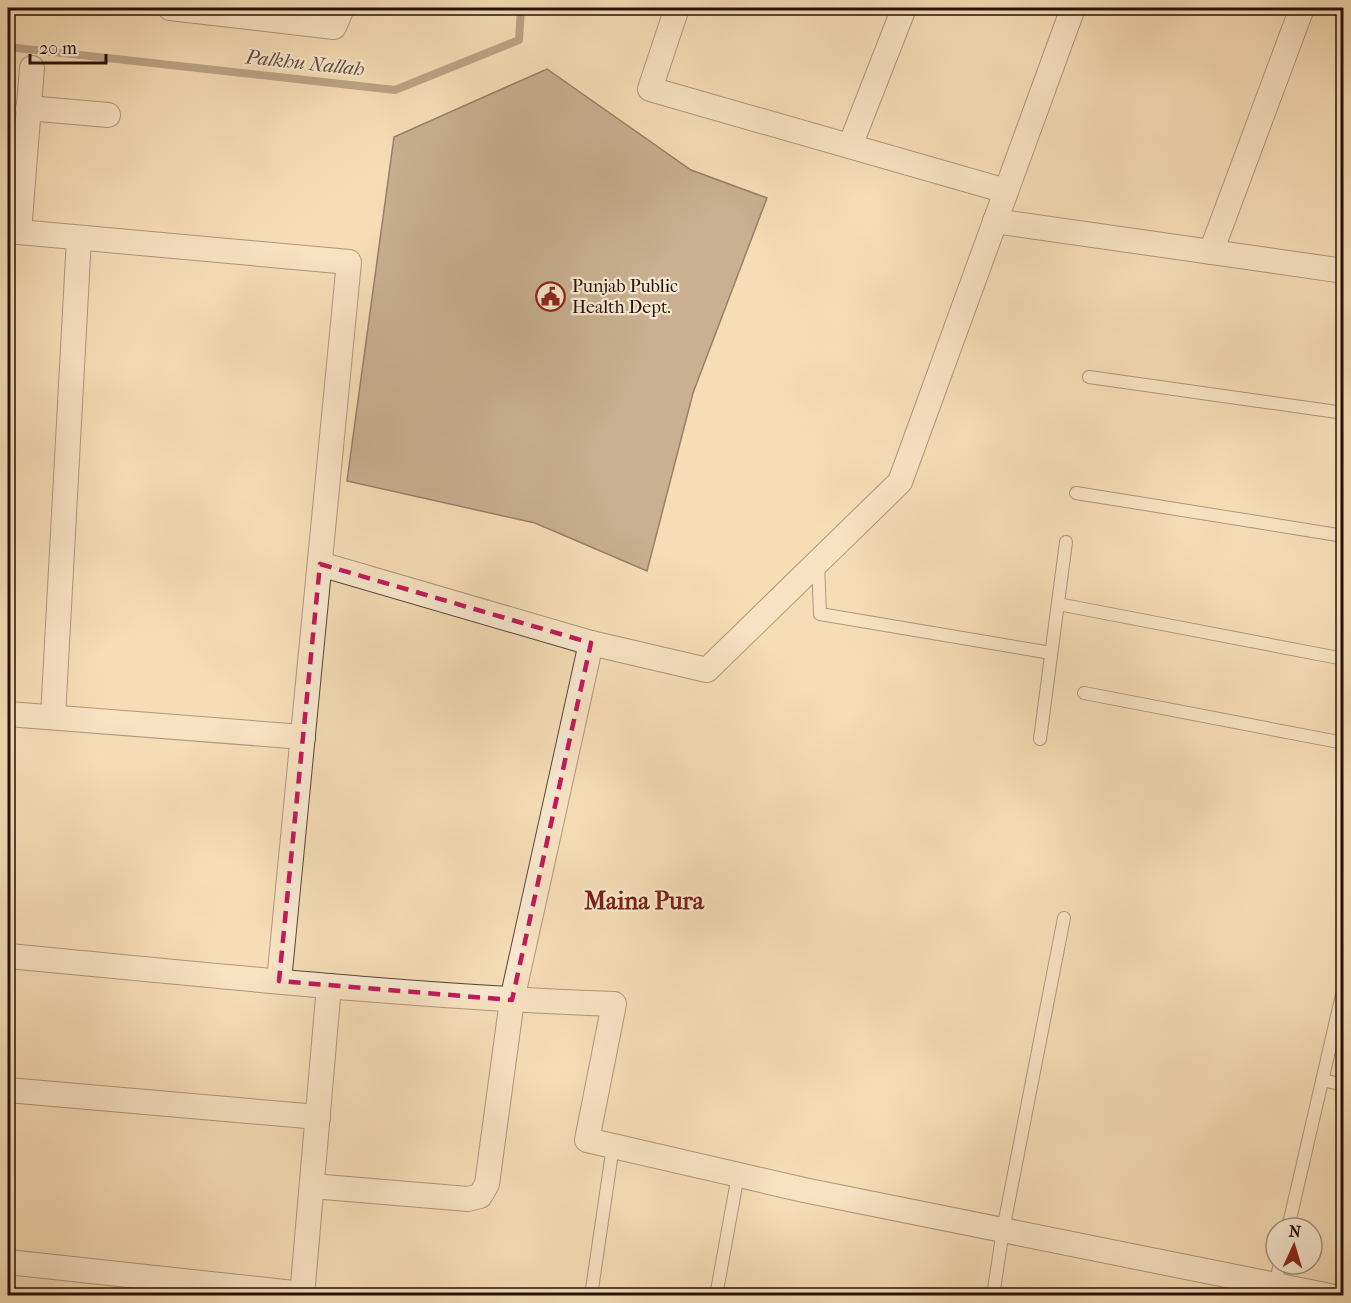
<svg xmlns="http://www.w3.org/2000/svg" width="1351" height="1303" font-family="'IM FELL French Canon',serif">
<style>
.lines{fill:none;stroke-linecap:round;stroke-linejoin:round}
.stream{stroke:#77624e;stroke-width:8}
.building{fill:#917b63;stroke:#24110a;stroke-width:1.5}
.lane-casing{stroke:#584435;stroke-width:14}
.street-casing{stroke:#584435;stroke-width:26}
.lane{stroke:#f8e9d0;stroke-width:12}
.street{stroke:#f8e9d0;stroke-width:24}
.marked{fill:none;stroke:#c2185b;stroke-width:4.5;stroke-dasharray:12 8;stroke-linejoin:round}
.labels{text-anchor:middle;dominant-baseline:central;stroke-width:4.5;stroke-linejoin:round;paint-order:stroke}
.poi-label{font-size:18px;fill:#24110a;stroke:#f8e9d0;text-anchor:start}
.water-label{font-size:20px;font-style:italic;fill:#624e3d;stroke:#f8e9d0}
.district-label{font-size:24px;font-weight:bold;fill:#7a1f14;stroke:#f8e9d0}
</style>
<rect width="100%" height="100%" fill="#f5ddb6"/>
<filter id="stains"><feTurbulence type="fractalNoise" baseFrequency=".00333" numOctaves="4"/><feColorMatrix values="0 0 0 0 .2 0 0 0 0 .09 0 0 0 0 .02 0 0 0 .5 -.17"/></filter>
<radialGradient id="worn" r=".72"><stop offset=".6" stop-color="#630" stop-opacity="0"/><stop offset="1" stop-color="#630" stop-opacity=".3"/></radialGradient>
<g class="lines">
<!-- stream -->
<path class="stream" d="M8,47L395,90L519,40L521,8"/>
</g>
<!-- building -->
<path class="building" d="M547,69L691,170L767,198L693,393L647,571L535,523L347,481L394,137Z"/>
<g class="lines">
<defs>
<g id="lane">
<path d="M1089,377L1344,413"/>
<path d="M1076,493L1344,536"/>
<path d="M818,563L820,614L1051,653"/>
<path d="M1058,604L1344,659"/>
<path d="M1084,693L1344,743"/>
<path d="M1040,739L1066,542"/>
<path d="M1322,1080L1344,1085"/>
<path d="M1288,1228L1344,986"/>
<path d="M1275,1284L1280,1264"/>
<path d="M591,1296L613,1146"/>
<path d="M716,1296L738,1175"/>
<path d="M993,1296L1003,1230L1064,918"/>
</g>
<g id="street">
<path d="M170,8L334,27L342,8"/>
<path d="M677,8L650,89L1006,191"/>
<path d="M28,108L108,115"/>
<path d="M850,146L904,8"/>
<path d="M995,221L1344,271"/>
<path d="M8,231L349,262L279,981"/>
<path d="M19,232L32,68"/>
<path d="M1211,252L1302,8"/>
<path d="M320,564L591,643L707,670L900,482L1073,8"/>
<path d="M8,714L303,737"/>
<path d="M53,717L79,238"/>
<path d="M8,956C210,975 412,997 614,1004L587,1140L804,1190L1330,1296"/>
<path d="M8,1090L318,1117"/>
<path d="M312,1186L468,1199L480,1196L487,1184L512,1000L591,643"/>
<path d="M8,1262L303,1294"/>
<path d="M302,1296L329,986"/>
</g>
</defs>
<!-- lane casing -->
<use href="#lane" class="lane-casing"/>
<!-- street casing -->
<use href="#street" class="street-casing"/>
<!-- lane -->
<use href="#lane" class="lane"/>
<!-- street -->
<use href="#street" class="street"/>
</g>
<!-- marked area -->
<path d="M0 0H1351V1303H0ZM320,564L591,643L512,1000L279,981Z" fill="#f5ddb6" fill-opacity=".55" fill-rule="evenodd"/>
<path class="marked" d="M320,564L591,643L512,1000L279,981Z"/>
<!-- icons -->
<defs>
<symbol id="civic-ring" viewBox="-11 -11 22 22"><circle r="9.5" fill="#f8e9d0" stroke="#8f2418" stroke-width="1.5"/><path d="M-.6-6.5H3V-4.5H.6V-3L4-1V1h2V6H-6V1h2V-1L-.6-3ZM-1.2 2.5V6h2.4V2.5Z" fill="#8f2418"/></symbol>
</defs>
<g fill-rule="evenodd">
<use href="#civic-ring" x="534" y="280" width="33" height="33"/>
</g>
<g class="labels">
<!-- poi labels -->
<g class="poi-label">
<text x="572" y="286">Punjab Public<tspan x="572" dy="21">Health Dept.</tspan></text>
</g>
<!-- water labels -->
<g class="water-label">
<text transform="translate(305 63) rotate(6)">Palkhu Nallah</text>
</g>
<!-- district labels -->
<g class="district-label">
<text x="644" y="901">Maina Pura</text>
</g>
</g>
<!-- margin -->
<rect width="1351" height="1303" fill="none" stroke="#f5ddb6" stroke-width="30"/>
<rect x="9" y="9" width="1333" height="1285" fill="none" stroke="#24110a" stroke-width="3"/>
<rect x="15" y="15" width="1321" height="1273" fill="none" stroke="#24110a" stroke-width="1.5"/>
<!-- north arrow -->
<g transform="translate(1294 1246) rotate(4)"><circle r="28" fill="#f8e9d0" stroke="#a39381" stroke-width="1.5"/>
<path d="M0-4.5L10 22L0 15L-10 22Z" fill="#8f2418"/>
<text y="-9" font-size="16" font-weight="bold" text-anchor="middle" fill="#24110a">N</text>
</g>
<!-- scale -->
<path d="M30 54v9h76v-9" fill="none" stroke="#24110a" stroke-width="3"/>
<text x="39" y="54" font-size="18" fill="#24110a" stroke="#f8e9d0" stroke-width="4.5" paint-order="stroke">20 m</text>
<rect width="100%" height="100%" filter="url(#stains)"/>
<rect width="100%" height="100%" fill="url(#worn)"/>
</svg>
